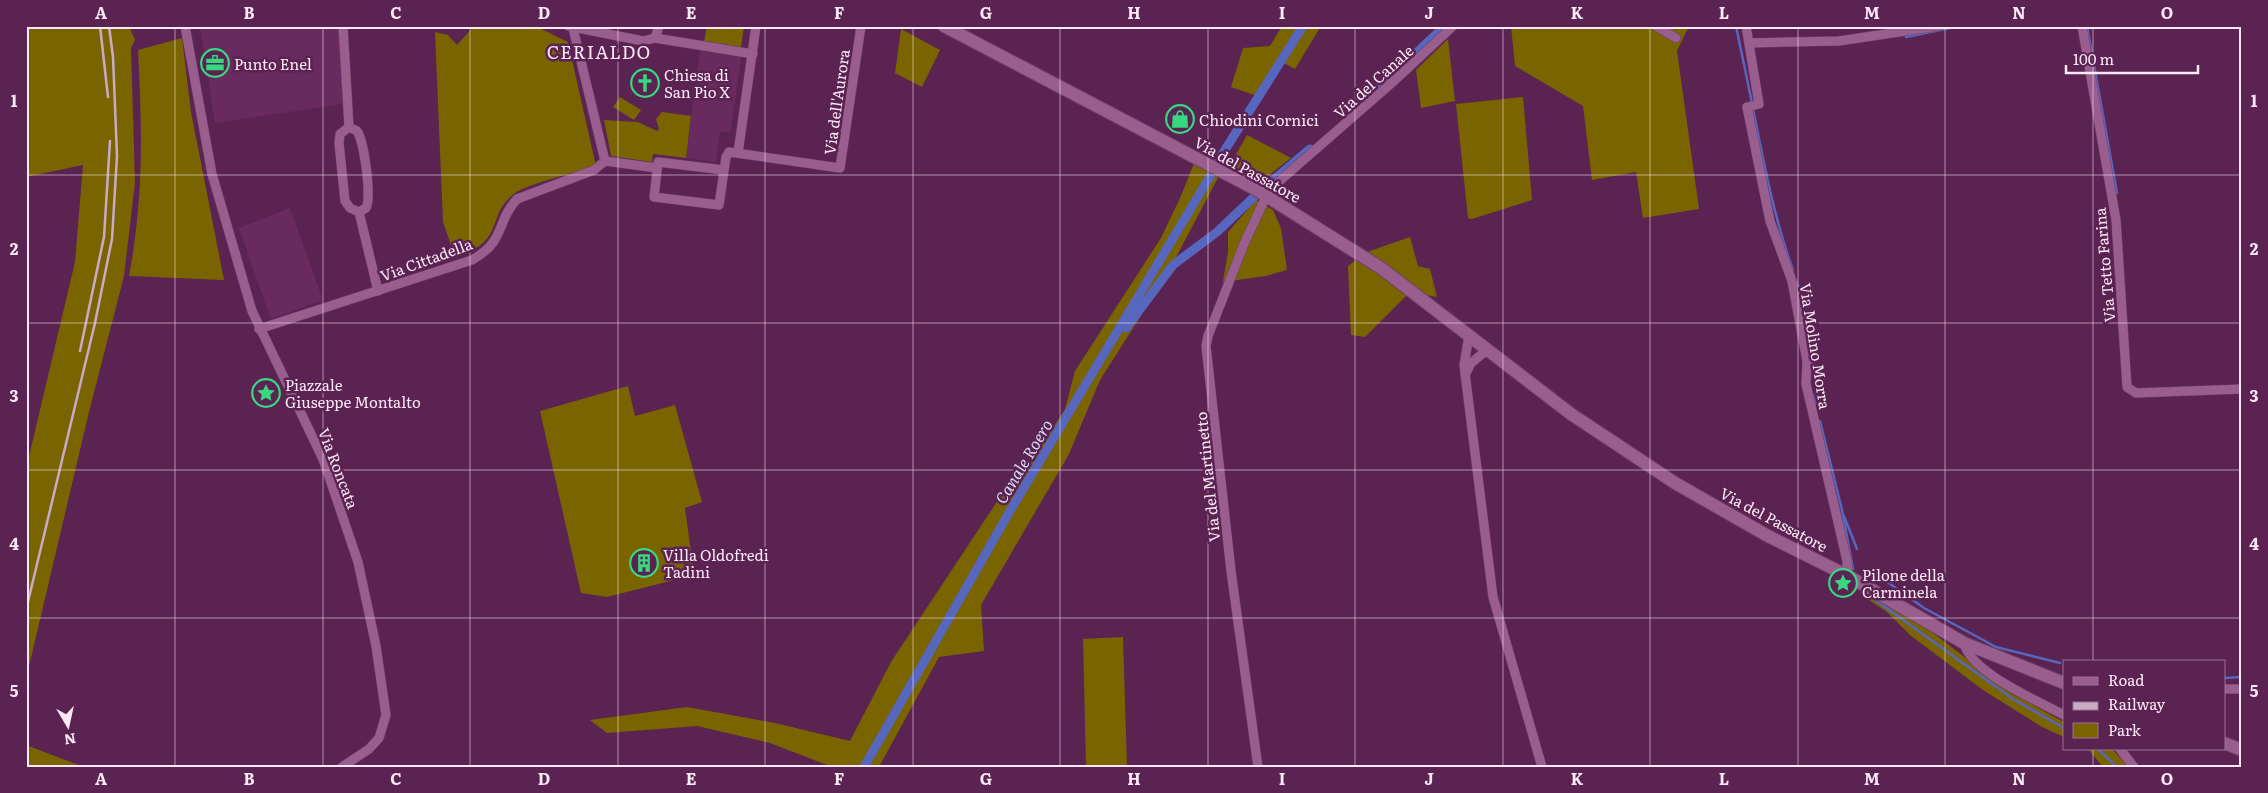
<svg xmlns="http://www.w3.org/2000/svg" width="2268" height="793" font-family="Literata,serif">
<style>
.built{fill:#692a5f}
.green{fill:#7a6400}
.lines{fill:none;stroke-linecap:round;stroke-linejoin:round}
.stream{stroke:#5766be;stroke-width:2.5}
.canal{stroke:#5766be;stroke-width:9}
.street-casing{stroke:#704169;stroke-width:10}
.secondary-casing{stroke:#704169;stroke-width:14}
.street{stroke:#995d8e;stroke-width:9}
.secondary{stroke:#995d8e;stroke-width:12}
.rail{stroke:#caaac4;stroke-width:2.5}
.grid{fill:none;stroke:#fee9f9;stroke-width:1;stroke-opacity:0.55}
.labels{text-anchor:middle;dominant-baseline:central;stroke-width:5;stroke-linejoin:round;paint-order:stroke}
.poi-label{font-size:15px;fill:#fee9f9;stroke:#5b2352;text-anchor:start}
.street-label{font-size:15px;fill:#fee9f9;stroke:#5b2352}
.water-label{font-size:16px;font-style:italic;fill:#d6dcf4;stroke:#5b2352}
.quarter-label{font-size:18px;letter-spacing:1px;fill:#fee9f9;stroke:#5b2352}
.neatline{fill:none;stroke:#fee9f9;stroke-width:2}
.grid-label{font-size:16px;text-anchor:middle;font-weight:bold;fill:#fee9f9}
</style>
<rect width="100%" height="100%" fill="#5b2352"/>
<!-- built -->
<g class="built">
<path d="M200,26H340L343,104L215,123Z"/>
<path d="M700,51L741,57L731,129L729,132H720L716,162L686,158Z"/>
<path d="M290,208L323,300L274,318L270,317L239,228Z"/>
</g>
<!-- green -->
<g class="green">
<path d="M26,26H129L135,40L131,48L135,182L124,276L89,412L26,679V469L75,262L83,165L26,177Z"/>
<path d="M474,26H535L568,42L596,166C580,171 525,185 515,193C484,217 508,241 455,257L443,222L435,32L448,35L457,45Z"/>
<path d="M707,26H744L741,47L704,41Z"/>
<path d="M1282,26H1321L1295,69L1278,60L1257,96L1231,87L1243,48L1270,46Z"/>
<path d="M1511,26H1689L1677,51L1699,209L1643,218L1636,172L1592,180L1583,106L1515,66Z"/>
<path d="M901,29L940,50L922,87L895,73Z"/>
<path d="M182,38L191,112L224,280L129,276C144,196 142,130 138,50Z"/>
<path d="M1448,39L1455,101L1421,108L1416,70Z"/>
<path d="M620,97L641,110L634,120L613,107Z"/>
<path d="M1523,97L1532,200L1472,219L1468,218L1456,104Z"/>
<path d="M662,112L691,116L686,158L653,154L652,162L611,156L604,120L638,122L657,131L659,129L656,119Z"/>
<path d="M1247,135L1291,158L1260,182L1229,167Z"/>
<path d="M1195,161L1220,174L1165,278L1100,380L1069,454L981,605L984,651L939,657L879,767H832L770,743L697,726L607,733L590,720L687,707L775,723L850,741L891,662L1008,485L1032,461L1065,409L1075,371L1161,238L1180,198Z"/>
<path d="M1256,200L1273,210L1281,228L1287,270L1266,276L1223,282L1228,252V232Z"/>
<path d="M1410,237L1418,266L1430,269L1437,297L1410,292L1365,337L1351,335L1348,266L1367,252Z"/>
<path d="M628,386L635,416L675,405L702,502L685,508L694,575L607,597L581,593L540,411Z"/>
<path d="M1865,592L1928,629L2011,693L2064,722V737L2042,727L1983,690L1910,635L1887,612L1863,596Z"/>
<path d="M1123,637L1127,767H1086L1083,639Z"/>
<path d="M26,745L84,767H26Z"/>
<path d="M2088,749H2112L2129,767H2103Z"/>
</g>
<g class="lines">
<!-- stream -->
<g class="stream">
<path d="M1736,26L1752,103"/>
<path d="M2087,26L2117,193"/>
<path d="M1906,37L1960,26"/>
<path d="M1753,109C1764,163 1774,218 1793,270"/>
<path d="M1796,280C1810,318 1815,362 1816,403"/>
<path d="M1820,421L1842,510L1853,569"/>
<path d="M1844,516L1857,549"/>
<path d="M1872,571L1924,608L1996,647L2060,663"/>
<path d="M1867,594L2013,699L2064,728"/>
<path d="M2224,678L2242,677"/>
<path d="M2098,749L2117,767"/>
</g>
<!-- canal -->
<g class="canal">
<path d="M1367,99L1445,26"/>
<path d="M1218,161L1303,26"/>
<path d="M1265,187L1310,149"/>
<path d="M1126,328L1173,265L1217,232L1256,195"/>
<path d="M864,767L1010,511L1212,173"/>
</g>
<defs>
<g id="street">
<path d="M185,26L212,174L252,311L323,459L358,562L376,646L386,715L379,738L369,749L342,767"/>
<path d="M343,26L349,127"/>
<path d="M568,26L643,41L655,38L659,26"/>
<path d="M1656,26L1676,38"/>
<path d="M1746,26L1759,104L1747,107L1770,221L1792,281L1807,361L1806,384L1847,561L1848,576"/>
<path d="M2082,26L2116,220L2127,387L2136,393L2242,389"/>
<path d="M573,28L605,161"/>
<path d="M655,38L753,54"/>
<path d="M1749,43L1839,41L1939,26"/>
<path d="M349,127L357,131C364,140 372,198 366,208L359,212L350,208L345,201L339,143L340,134Z"/>
<path d="M738,153L756,26"/>
<path d="M724,170L658,162L654,197L719,205L726,157L729,152L840,168L861,26"/>
<path d="M359,212L378,291"/>
<path d="M259,329L472,260C507,240 495,223 517,199L594,170L605,161L657,168"/>
<path d="M1469,336L1464,365L1493,597L1542,767"/>
<path d="M1465,375L1471,363L1487,350"/>
<path d="M1964,643C1971,673 2038,701 2064,715"/>
<path d="M2224,689H2242"/>
<path d="M2120,749L2134,767"/>
<path d="M1258,767L1231,571L1206,346L1208,336L1244,244L1269,190L1395,80L1453,26"/>
</g>
<g id="secondary">
<path d="M944,26L1255,189L1381,268L1571,414L1675,483L1768,536L1848,576L1964,643L2064,683"/>
<path d="M2224,743L2242,750"/>
</g>
</defs>
<!-- street casing -->
<use href="#street" class="street-casing"/>
<!-- secondary casing -->
<use href="#secondary" class="secondary-casing"/>
<!-- street -->
<use href="#street" class="street"/>
<!-- secondary -->
<use href="#secondary" class="secondary"/>
<!-- rail -->
<g class="rail">
<path d="M100,26L108,97"/>
<path d="M80,351L104,237L110,141"/>
<path d="M26,610L95,323L112,239L117,156L113,57L109,26"/>
</g>
</g>
<!-- grid -->
<path class="grid" d="M175,26V767M323,26V767M470,26V767M618,26V767M765,26V767M913,26V767M1060,26V767M1208,26V767M1355,26V767M1503,26V767M1650,26V767M1798,26V767M1945,26V767M2093,26V662M26,175H2242M26,323H2242M26,470H2242M26,618H2242M2093,749V767"/>
<!-- icons -->
<defs>
<symbol id="office-ring" viewBox="-11 -11 22 22"><circle r="9.5" fill="#5b2352" stroke="#37d880" stroke-width="1.5"/><path d="M-6-3h4V-5.5h4V-3h4V5H-6ZM-1-4.5V-3h2v-1.5ZM-6 0V1H6V0Z" fill="#37d880"/></symbol>
<symbol id="church-ring" viewBox="-11 -11 22 22"><circle r="9.5" fill="#5b2352" stroke="#37d880" stroke-width="1.5"/><path d="M-1.2-6h2.4v3.5h3.3v2.4h-3.3V6h-2.4V-.1h-3.3v-2.4h3.3Z" fill="#37d880"/></symbol>
<symbol id="shop-ring" viewBox="-11 -11 22 22"><circle r="9.5" fill="#5b2352" stroke="#37d880" stroke-width="1.5"/><path d="M-5-2.5h2.3a2.7 3.5 0 0 1 5.4 0H5L5.5 6h-11ZM-1.5-2.5h3a1.5 2.3 0 0 0-3 0Z" fill="#37d880"/></symbol>
<symbol id="sight-ring" viewBox="-11 -11 22 22"><circle r="9.5" fill="#5b2352" stroke="#37d880" stroke-width="1.5"/><path d="M0-6L1.8-2.2L6-1.7L2.9 1.2L3.7 5.4L0 3.3L-3.7 5.4L-2.9 1.2L-6-1.7L-1.8-2.2Z" fill="#37d880"/></symbol>
<symbol id="building-ring" viewBox="-11 -11 22 22"><circle r="9.5" fill="#5b2352" stroke="#37d880" stroke-width="1.5"/><path d="M-4-6H4V6H1V3H-1V6H-4ZM-2.5-4.3h1.7v1.8h-1.7ZM.8-4.3h1.7v1.8H.8ZM-2.5-1h1.7V.8h-1.7ZM.8-1h1.7V.8H.8Z" fill="#37d880"/></symbol>
</defs>
<g fill-rule="evenodd">
<use href="#office-ring" x="199" y="47" width="32" height="32"/>
<use href="#church-ring" x="629" y="67" width="32" height="32"/>
<use href="#shop-ring" x="1164" y="103" width="32" height="32"/>
<use href="#sight-ring" x="250" y="377" width="32" height="32"/>
<use href="#building-ring" x="628" y="547" width="32" height="32"/>
<use href="#sight-ring" x="1827" y="567" width="32" height="32"/>
</g>
<g class="labels">
<!-- poi labels -->
<g class="poi-label">
<text x="234" y="63">Punto Enel</text>
<text x="664" y="74">Chiesa di<tspan x="664" dy="17">San Pio X</tspan></text>
<text x="1199" y="119">Chiodini Cornici</text>
<text x="285" y="384">Piazzale<tspan x="285" dy="17">Giuseppe Montalto</tspan></text>
<text x="663" y="554">Villa Oldofredi<tspan x="663" dy="17">Tadini</tspan></text>
<text x="1862" y="574">Pilone della<tspan x="1862" dy="17">Carminela</tspan></text>
</g>
<!-- street labels -->
<g class="street-label">
<text transform="translate(1373 81) rotate(-42)">Via del Canale</text>
<text transform="translate(836 102) rotate(-82)">Via dell'Aurora</text>
<text transform="translate(1248 169) rotate(29)">Via del Passatore</text>
<text transform="translate(426 259) rotate(-20)">Via Cittadella</text>
<text transform="translate(2104 265) rotate(-95)">Via Tetto Farina</text>
<text transform="translate(1816 346) rotate(81)">Via Molino Morra</text>
<text transform="translate(339 468) rotate(69)">Via Roncata</text>
<text transform="translate(1207 477) rotate(-96)">Via del Martinetto</text>
<text transform="translate(1774 519) rotate(28)">Via del Passatore</text>
</g>
<!-- water labels -->
<g class="water-label">
<text transform="translate(1023 461) rotate(-59)">Canale Roero</text>
</g>
<!-- quarter labels -->
<g class="quarter-label">
<text x="599" y="51">CERIALDO</text>
</g>
</g>
<!-- border -->
<rect width="2268" height="793" fill="none" stroke="#5b2352" stroke-width="55"/>
<!-- legend -->
<rect x="2063" y="660" width="162" height="90" fill="#5b2352" stroke="#9c7295"/>
<rect x="2073" y="677" width="25" height="8" fill="#995d8e" stroke="#9c7295"/>
<text x="2108" y="686" font-size="15" fill="#fee9f9">Road</text>
<rect x="2073" y="702" width="25" height="8" fill="#caaac4" stroke="#9c7295"/>
<text x="2108" y="710" font-size="15" fill="#fee9f9">Railway</text>
<rect x="2073" y="723" width="25" height="15" fill="#7a6400" stroke="#9c7295"/>
<text x="2108" y="736" font-size="15" fill="#fee9f9">Park</text>
<!-- north arrow -->
<g transform="translate(68 726) rotate(171)" stroke="#5b2352" stroke-width="4" paint-order="stroke">
<path d="M0-4L9 19L0 12L-9 19Z" fill="#fee9f9"/>
<text y="-8" font-size="14" font-weight="bold" text-anchor="middle" fill="#fee9f9">N</text>
</g>
<!-- scale -->
<path d="M2066 65v8h132v-8" fill="none" stroke="#fee9f9" stroke-width="2.5"/>
<text x="2073" y="65" font-size="15" fill="#fee9f9" stroke="#5b2352" stroke-width="4" paint-order="stroke">100 m</text>
<rect x="28" y="28" width="2212" height="738" class="neatline"/>
<g class="grid-label">
<text x="101" y="19">A</text>
<text x="249" y="19">B</text>
<text x="396" y="19">C</text>
<text x="544" y="19">D</text>
<text x="691" y="19">E</text>
<text x="839" y="19">F</text>
<text x="986" y="19">G</text>
<text x="1134" y="19">H</text>
<text x="1282" y="19">I</text>
<text x="1429" y="19">J</text>
<text x="1577" y="19">K</text>
<text x="1724" y="19">L</text>
<text x="1872" y="19">M</text>
<text x="2019" y="19">N</text>
<text x="2167" y="19">O</text>
<text x="14" y="107">1</text>
<text x="2254" y="107">1</text>
<text x="14" y="255">2</text>
<text x="2254" y="255">2</text>
<text x="14" y="402">3</text>
<text x="2254" y="402">3</text>
<text x="14" y="550">4</text>
<text x="2254" y="550">4</text>
<text x="14" y="697">5</text>
<text x="2254" y="697">5</text>
<text x="101" y="785">A</text>
<text x="249" y="785">B</text>
<text x="396" y="785">C</text>
<text x="544" y="785">D</text>
<text x="691" y="785">E</text>
<text x="839" y="785">F</text>
<text x="986" y="785">G</text>
<text x="1134" y="785">H</text>
<text x="1282" y="785">I</text>
<text x="1429" y="785">J</text>
<text x="1577" y="785">K</text>
<text x="1724" y="785">L</text>
<text x="1872" y="785">M</text>
<text x="2019" y="785">N</text>
<text x="2167" y="785">O</text>
</g>
</svg>
